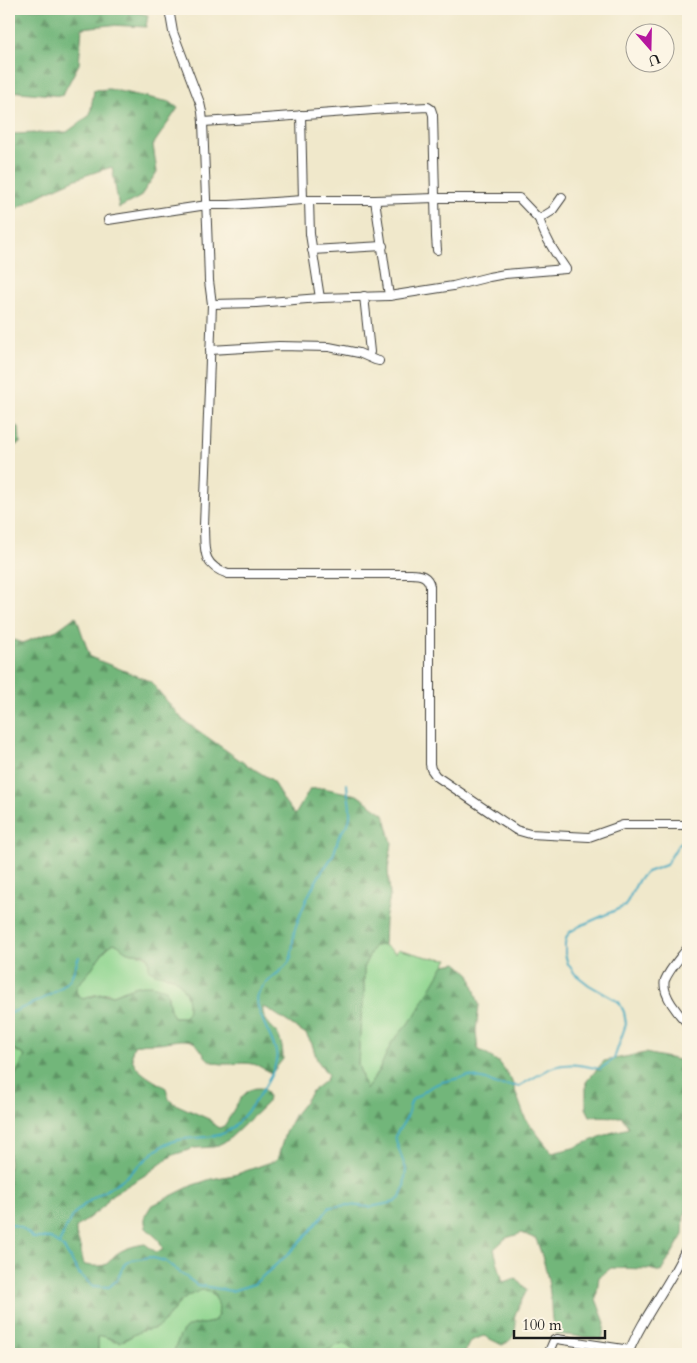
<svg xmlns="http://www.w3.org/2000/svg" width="697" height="1363" font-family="Cardo,serif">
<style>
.grass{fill:#8ed58f;stroke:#557856}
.forest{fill:url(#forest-firs);stroke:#47694b;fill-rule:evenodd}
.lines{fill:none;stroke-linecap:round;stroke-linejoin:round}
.stream{stroke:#43abc3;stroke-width:2}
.minor-casing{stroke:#3c3b36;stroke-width:10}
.minor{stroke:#fff;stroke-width:8}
</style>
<defs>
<pattern id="forest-firs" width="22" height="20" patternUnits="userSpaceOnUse" patternTransform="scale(1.25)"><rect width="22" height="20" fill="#72b67a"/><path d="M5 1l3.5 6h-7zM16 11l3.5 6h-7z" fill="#5d9363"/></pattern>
</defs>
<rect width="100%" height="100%" fill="#fcf5e5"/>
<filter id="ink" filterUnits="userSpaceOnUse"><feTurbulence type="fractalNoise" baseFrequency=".02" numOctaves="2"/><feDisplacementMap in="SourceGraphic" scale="10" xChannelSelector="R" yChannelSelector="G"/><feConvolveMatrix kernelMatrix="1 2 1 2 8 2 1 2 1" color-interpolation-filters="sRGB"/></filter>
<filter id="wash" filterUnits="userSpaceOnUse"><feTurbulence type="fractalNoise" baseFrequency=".0096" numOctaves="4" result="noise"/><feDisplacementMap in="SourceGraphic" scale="20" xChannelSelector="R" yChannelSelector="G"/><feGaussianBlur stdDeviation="1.12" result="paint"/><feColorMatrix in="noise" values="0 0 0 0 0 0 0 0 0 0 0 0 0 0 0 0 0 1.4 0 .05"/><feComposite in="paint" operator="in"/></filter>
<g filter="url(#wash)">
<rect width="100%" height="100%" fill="#f0e8cb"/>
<!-- grass -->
<g class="grass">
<path d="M114,943C120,945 122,950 128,952C135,954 142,953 148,958C148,972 161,975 173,977C184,986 193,1003 185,1017H174L170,1010L168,995L133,987L113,995L108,993L94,995L83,999C78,996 74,991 77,986C78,983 83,980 85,977C95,966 101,950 114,943Z"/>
<path d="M384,945L396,953L398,949L427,957L448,959L414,1017L392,1042L379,1070L366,1090L358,1064L361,1018L364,997V966L374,946Z"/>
<path d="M9,1047L25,1056L9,1088Z"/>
<path d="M202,1290C206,1291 210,1292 213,1295C220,1302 222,1317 211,1322C202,1326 194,1321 185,1329C179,1335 176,1346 173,1354H99L98,1349V1337L103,1336L114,1341L125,1340L141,1331L153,1329L162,1324L181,1301L190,1295Z"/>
<path d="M343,1344C351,1346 356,1352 363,1354H321L337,1345Z"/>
</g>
<!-- forest -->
<g class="forest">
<path d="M9,9H125L148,15L146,27L110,25L82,28L79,64L62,96L9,91Z"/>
<path d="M109,89L170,102L178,108L153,145L157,172L140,197L119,208L112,167C75,177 41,194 9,213V134L67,132L90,115L94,90Z"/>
<path d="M9,424L19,427L20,443L9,449Z"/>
<path d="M76,616L90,657L150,681L183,720L244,763L272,780L282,798L295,815L310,789L323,788L357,795L384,814L392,843L388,870L390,896L385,920L384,945L374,946L364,966V997L361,1018L358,1064L366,1090L379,1070L392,1042L414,1017L444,965L457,963L470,974L479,1005L476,1031L478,1049L500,1063L511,1079L525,1118L552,1153L573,1148L610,1133L629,1128L622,1117L590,1116L586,1108V1082L604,1061L645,1053L688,1062V1209L684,1216L683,1235L661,1272L649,1269L611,1268L599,1277L596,1299L605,1323L602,1341L594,1338L556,1334C550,1321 552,1308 550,1294C548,1275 543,1257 536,1239L522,1233L506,1238L494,1249L503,1282L516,1278L527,1290L516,1312L514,1319L516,1321C516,1333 513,1341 502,1345L484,1336C471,1340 468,1341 465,1354L394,1353L363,1354L358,1353L349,1346L343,1344L337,1345L321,1354H173C176,1346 179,1335 185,1329C194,1321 202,1326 211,1322C222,1317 220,1302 213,1295C210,1292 206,1291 202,1290L190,1295L181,1301L162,1324L158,1327L153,1329L141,1331L120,1342L103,1336L98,1337V1349L99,1354H9V1088L25,1056L9,1046V992L12,983L9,980V638L22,643L57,630ZM114,943C120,945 122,950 128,952C133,954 145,952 148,957C149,959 149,966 149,969L155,973L173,977C184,986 193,1003 185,1017H174C168,1008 169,999 166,989L151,985H142L133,987L114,995L101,994L83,999C78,996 74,992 77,986C78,983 83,980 85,977C95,966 101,950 114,943ZM263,1007L268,1009L306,1034L312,1044L317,1060L328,1075L326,1080L312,1091L303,1104L295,1114L285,1133L278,1157L274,1161L234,1175L211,1179L193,1185L151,1206L145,1216V1222L146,1228L159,1240L163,1250L156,1252L145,1244C137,1245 125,1248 118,1253C114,1255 112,1259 109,1262C103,1268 93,1266 85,1265L82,1261L81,1250L76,1234V1228L104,1206L110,1196L147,1174L173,1155L195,1148L214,1147L228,1140L266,1104C268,1100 269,1096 266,1092C264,1089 263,1088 259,1088C241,1087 233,1114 224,1126L219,1128L214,1125L211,1120L173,1103L169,1099L166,1088C152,1079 124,1067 134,1046C144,1042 147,1044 157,1043C168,1043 185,1036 195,1043C202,1049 204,1059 213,1062C226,1067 239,1061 252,1064C260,1065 265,1071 272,1073L283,1059C283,1051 282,1043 278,1035C273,1026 261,1020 263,1007Z"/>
</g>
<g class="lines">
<!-- stream -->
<g class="stream">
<path d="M9,1014C27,1005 58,995 70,979C74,972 76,964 79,957"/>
<path d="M9,1224H11L22,1228L34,1238H50L64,1248L80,1275L93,1286L109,1287L117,1280L124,1265L128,1261L149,1257L165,1261L197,1285L231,1291L254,1284L286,1256L310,1231L330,1207L348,1205L370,1207L395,1202L400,1198L404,1187L406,1169L398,1147L395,1136L407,1117L410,1105L412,1100L432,1086L442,1082L469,1076L486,1080L497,1085L519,1086L551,1068C569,1062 582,1065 600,1069L614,1059L626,1024L624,1012L619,1002L589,985L575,974L568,964L565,954V943L567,936L570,932L580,926L625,906L639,879L647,872L666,865L678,845L688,836"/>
<path d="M59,1244C64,1232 68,1221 77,1211C90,1198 108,1190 123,1179C140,1167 154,1147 174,1141C193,1135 218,1141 232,1128C246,1115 281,1071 276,1052C273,1037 253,1009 258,995C264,980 280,974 289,962C294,954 292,942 294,933C296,924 300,916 303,908C307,897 316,881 322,871C326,866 330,861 333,855C336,849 337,841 340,834C343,830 347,826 349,821C353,812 347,794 347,784"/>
</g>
</g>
</g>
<g filter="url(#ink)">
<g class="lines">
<defs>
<g id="minor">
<path d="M169,9L173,32L200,103L202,112L203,122L208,250L209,281L212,304L204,526C205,550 201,565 228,574H411C421,574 428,576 430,586V764L431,769L436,776L516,830L530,834L589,837L623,825H688"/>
<path d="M301,115L303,200"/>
<path d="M203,122L265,118L387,109L428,107L431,109L433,115L436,237L437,250"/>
<path d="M309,200L310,234L320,298"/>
<path d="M375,200L389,296"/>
<path d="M108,220L207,205H229L303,200H375L435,198H519L539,219L552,211L562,197"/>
<path d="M312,250L383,246"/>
<path d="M364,296L370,352L368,356"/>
<path d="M212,304L256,303L320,298L389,296L453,286L489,277L505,274L566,269C555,253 545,238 539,219"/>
<path d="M210,350L279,346L329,347L359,353L375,360L379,361"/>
<path d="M688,947C681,957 670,968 665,980C661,994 679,1015 688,1024"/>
<path d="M548,1354L554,1340L557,1339L630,1350"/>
<path d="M628,1354C643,1315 672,1283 688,1244"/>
</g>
</defs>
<!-- minor casing -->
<use href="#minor" class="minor-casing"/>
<!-- minor -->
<use href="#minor" class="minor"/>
</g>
</g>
<!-- margin -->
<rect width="697" height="1363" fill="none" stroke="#fcf5e5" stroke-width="30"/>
<!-- north arrow -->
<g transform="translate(650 48) rotate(160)"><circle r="24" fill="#fcf5e5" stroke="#a29e95"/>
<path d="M0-4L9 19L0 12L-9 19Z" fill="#b5179e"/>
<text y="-8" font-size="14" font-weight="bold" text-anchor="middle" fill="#1c1c1c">U</text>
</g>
<!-- scale -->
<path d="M514 1330v8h91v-8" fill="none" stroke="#1c1c1c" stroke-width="2.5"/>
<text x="522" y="1330" font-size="15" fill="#1c1c1c" stroke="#fcf5e5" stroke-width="4" paint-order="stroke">100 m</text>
</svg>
